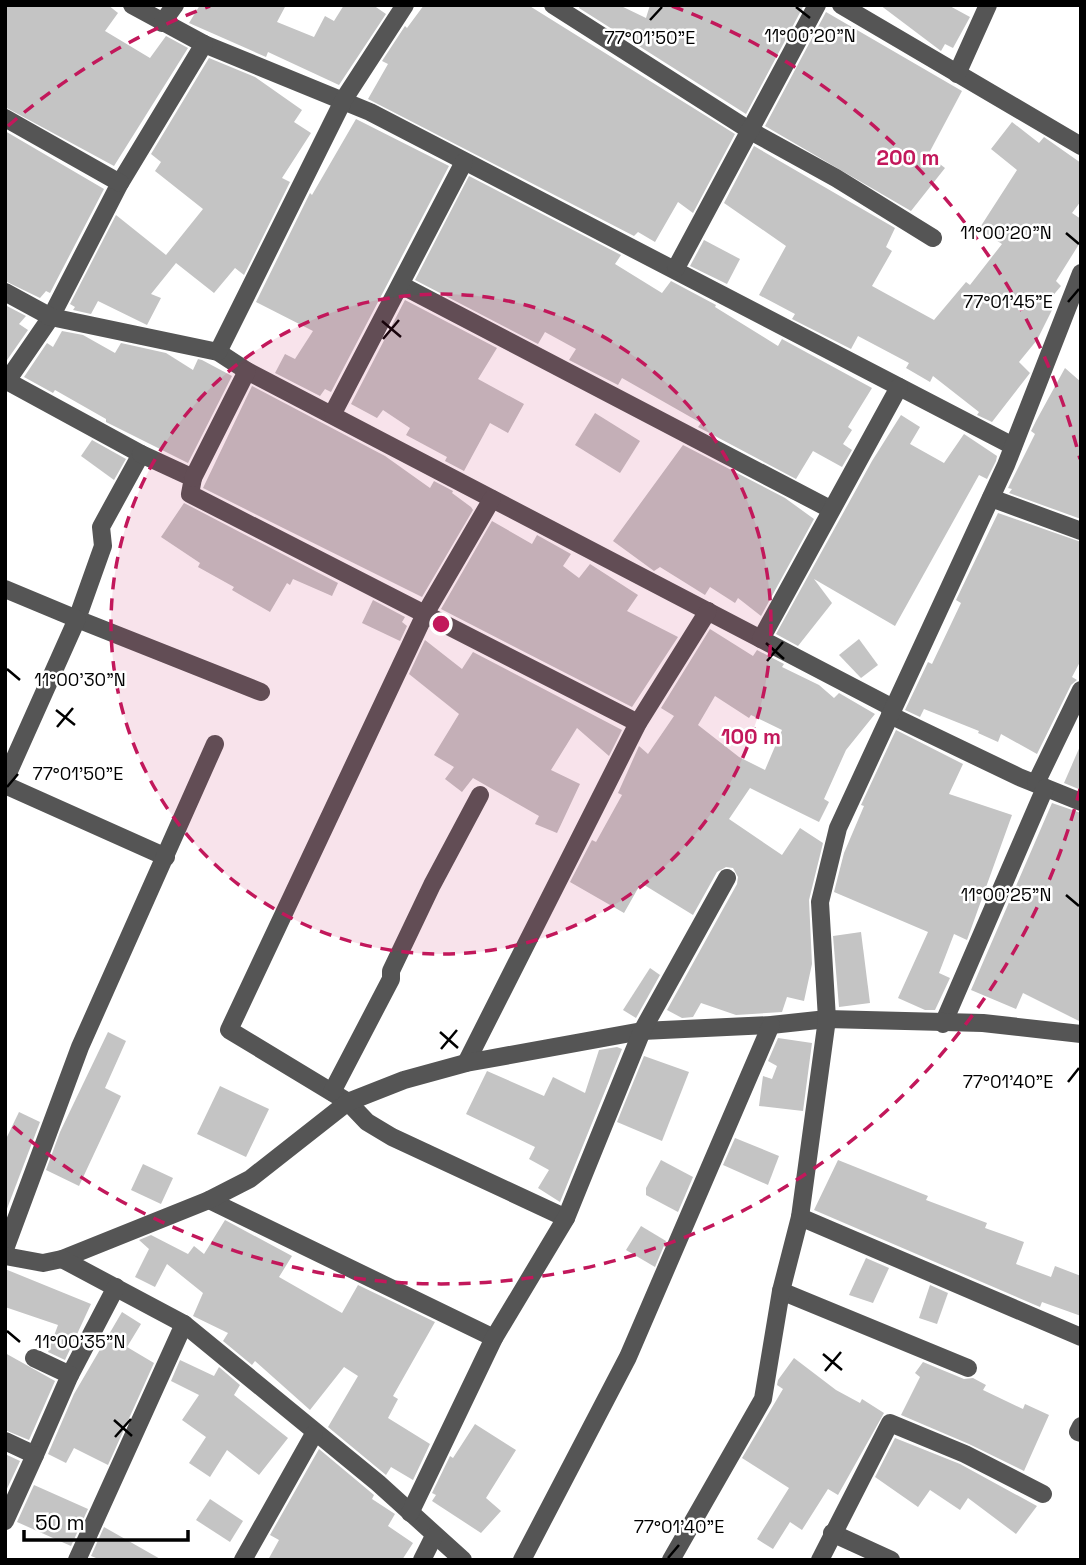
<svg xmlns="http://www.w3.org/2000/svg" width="1086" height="1565" font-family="'Space Grotesk',sans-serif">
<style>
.building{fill:#c4c4c4;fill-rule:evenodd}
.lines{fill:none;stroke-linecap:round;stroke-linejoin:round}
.minor{stroke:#555;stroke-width:18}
.ticks{fill:none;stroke:#000;stroke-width:2.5}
.ring{fill:none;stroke:#c2185b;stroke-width:3.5;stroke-dasharray:12 9}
.ticks-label{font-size:18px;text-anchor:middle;fill:#000;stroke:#fff;stroke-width:5;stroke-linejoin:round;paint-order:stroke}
.centre{fill:#c2185b;stroke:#fff;stroke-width:3.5}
.ring-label{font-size:21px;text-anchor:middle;font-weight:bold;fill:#c2185b;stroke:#fff;stroke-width:5;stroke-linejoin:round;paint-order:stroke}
</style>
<rect width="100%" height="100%" fill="#fff"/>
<!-- building -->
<g class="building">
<path d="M5,5H108L118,13L105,31L150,58L166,36L188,48L114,166L5,107Z"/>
<path d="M200,5H286L277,22L314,37L325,16L334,21L344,5H373L386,14L339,85L268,52L266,57L189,23Z"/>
<path d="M424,5H528L735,134L693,213L678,202L655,242L638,232L634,236L368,99L388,64L382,61L405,26L407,28Z"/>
<path d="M580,5H619L646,18L650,5H804L746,114L579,8Z"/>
<path d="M880,5H948L970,17L953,48L945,44L941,51Z"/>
<path d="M826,12L962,91L928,155L945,168L911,211L765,126Z"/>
<path d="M209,58L255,77L302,110L294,122L311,133L282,178L290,182L244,275L235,268L214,293L176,263L151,294L161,298L147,325L98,301L91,314L73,310L75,307L70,304L116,215L166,255L203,209L155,171L161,162L151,154Z"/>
<path d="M356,119L449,166L331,392L325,389L320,396L275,373L285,354L295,359L313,331L256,302L310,193L312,195Z"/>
<path d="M1012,122L1039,143L1044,137L1081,163V201L1072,213L1081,219V241L1056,281L1061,286L1045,305L1052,310L1037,340L1019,362L1030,373L992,422L977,415L979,412L933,376L930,382L906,368L909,363L858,336L851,349L792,319L795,314L759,295L786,246L724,203L754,146L895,228L886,247L892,251L872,286L934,320L966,282L970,285L1002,244L979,229L1017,170L991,149Z"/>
<path d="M5,131L104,189L50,293L46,291L40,298L5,281Z"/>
<path d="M469,176L621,255L615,264L662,293L671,281L716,305L715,307L778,346L782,339L872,388L848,427L852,430L843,444L852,450L842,467L813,451L796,479L698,427L701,423L622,378L618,385L569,360L576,349L545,332L538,344L415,280Z"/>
<path d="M704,240L740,259L727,284L690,266Z"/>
<path d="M405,300L497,348L478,379L524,404L508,433L490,423L464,471L445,461L447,457L406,435L410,428L383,410L377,418L351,404Z"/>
<path d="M5,305L26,316L19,324L28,330L5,363Z"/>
<path d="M62,331L83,335L115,353L121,343L166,353L193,370L198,359L202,360L232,376L188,463L106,422V419L55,390L53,393L24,377L47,343L53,347Z"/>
<path d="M1065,368L1081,382V519L1009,493L1012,489L1008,488L1035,434L1031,431L1036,421Z"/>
<path d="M252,386L385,456L430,488L434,481L453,491L452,493L471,507L473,510L422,597L203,488Z"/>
<path d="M595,413L640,441L620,473L575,445Z"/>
<path d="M901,415L920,427L910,444L944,463L964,434L997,456L996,461L987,479L979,475L895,626L814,579L832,603L798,646L776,634L872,461Z"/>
<path d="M92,440L126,459L114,480L81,456Z"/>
<path d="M683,445L785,498L814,519L761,616L738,598L735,603L710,587L705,595L660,567L654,571L613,541Z"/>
<path d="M184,503L338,583L332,596L293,579L290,585L287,583L270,612L232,590L234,587L198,567L200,563L161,537Z"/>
<path d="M998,513L1081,542V660L1072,677L1077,680L1071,685L1037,754L1001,734L998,742L978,733L979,731L924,709L920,717L905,710L928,662L932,664L961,603L956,600Z"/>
<path d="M492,521L532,544L537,535L571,554L563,566L579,578L590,564L638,595L627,611L678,637L632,707L441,609Z"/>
<path d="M373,600L405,617L402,622L407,626L400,641L362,623Z"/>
<path d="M710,629L753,656L757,650L784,664L782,667L819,685L834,698L839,693L875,714L846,750L824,799L829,802L819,822L750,788L729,819L782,855L800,828L823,843L809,900L812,964L804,1001L787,997L782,1012L736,1015L701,1003L693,1017L682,1018L667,1010L737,884L738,877L733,868L726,867L717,872L693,915L641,883L624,913L570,882L592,840L596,842L622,795L618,793L639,746L648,754L674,716L661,708ZM715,696L749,718L751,715L782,730L765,770L739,757L698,725Z"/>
<path d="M859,639L878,665L861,678L839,655Z"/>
<path d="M425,640L462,669L473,652L622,730L609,756L577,728L551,770L580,784L557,833L535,824L539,816L473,778L462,792L445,779L454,767L434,755L459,714L409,674Z"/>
<path d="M896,730L963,764L949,794L1012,815L967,940L954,934L939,973L950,978L935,1010H925L898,998L928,932L834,892L844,853L864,806L861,805Z"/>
<path d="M1081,744V790L1064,783Z"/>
<path d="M1052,803L1081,813V1022L1023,993L1016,1009L971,990Z"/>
<path d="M861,932L870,1003L839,1007L833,936Z"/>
<path d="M650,968L660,975L636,1018L623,1010Z"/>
<path d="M108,1032L126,1041L105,1088L121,1096L79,1186L46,1170L60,1132Z"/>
<path d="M778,1038L812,1043L803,1111L759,1106L763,1076L772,1079L777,1066L768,1061Z"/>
<path d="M617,1047L622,1049L560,1202L538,1188L549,1170L529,1159L535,1147L466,1114L487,1071L544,1096L553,1077L585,1093L599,1050Z"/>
<path d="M644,1056L689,1072L662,1141L617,1122Z"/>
<path d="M220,1086L269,1109L246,1157L197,1134Z"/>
<path d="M19,1112L40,1122L5,1214V1141Z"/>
<path d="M735,1138L779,1156L768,1185L723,1165Z"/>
<path d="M661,1160L693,1177L678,1212L646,1195V1188Z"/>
<path d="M838,1160L928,1196L926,1200L987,1223L985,1228L1024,1242L1016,1264L1051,1277L1055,1266L1081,1276V1316L1042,1302L1040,1307L814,1210Z"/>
<path d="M143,1164L173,1178L161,1204L131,1190Z"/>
<path d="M225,1220L292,1256L279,1277L342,1313L358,1285L435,1322L393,1396L398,1399L388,1418L430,1444L413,1480L391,1467L386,1475L328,1427L358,1376L344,1367L310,1410L255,1361L252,1365L223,1341L228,1333L193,1316L203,1293L167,1264L155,1287L135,1277L149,1249L139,1240L151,1235L188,1254L194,1246L204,1254Z"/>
<path d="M641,1226L666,1241L655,1267L626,1250Z"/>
<path d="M866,1258L889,1268L873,1303L849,1295Z"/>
<path d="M5,1269L91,1304L65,1360L48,1352L58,1325L5,1307Z"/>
<path d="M930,1285L948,1293L937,1324L919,1318Z"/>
<path d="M122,1312L141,1324L127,1347L154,1363L108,1465L74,1448L66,1463L48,1454L74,1394Z"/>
<path d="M5,1353L55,1381L29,1440L5,1430Z"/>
<path d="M794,1358L836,1390L860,1403L862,1399L884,1413L838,1495L828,1489L802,1530L790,1522L773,1549L757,1539L789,1488L742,1458L783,1389L777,1385L778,1380Z"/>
<path d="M180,1360L214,1376L219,1367L240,1385L234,1395L288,1438L259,1475L227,1450L210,1477L189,1463L206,1437L182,1420L199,1395L171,1381Z"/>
<path d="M923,1362L964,1379L973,1378L986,1385L983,1390L1023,1409L1025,1404L1049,1415L1024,1471L969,1444L901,1415L920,1377L915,1373Z"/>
<path d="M475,1424L516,1450L486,1498L501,1511L481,1533L432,1501L436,1495L432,1493L450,1456L453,1458Z"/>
<path d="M895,1438L960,1464L1037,1506L1016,1534L968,1498L960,1510L930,1490L918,1507L875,1477Z"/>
<path d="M319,1449L374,1495L372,1499L395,1514L388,1526L413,1543L402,1560H268L279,1540L270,1535Z"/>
<path d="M5,1454L20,1461L5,1493Z"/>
<path d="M34,1485L88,1509L71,1546L17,1522Z"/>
<path d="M210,1499L243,1521L230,1542L196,1520Z"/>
<path d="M104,1527L162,1560H101L91,1556Z"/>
</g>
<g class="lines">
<!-- minor -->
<g class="minor">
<path d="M132,5L204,44L370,112L1013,446"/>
<path d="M553,5L749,130L836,178L933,238"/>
<path d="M841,5L1081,146"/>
<path d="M162,23L175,5"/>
<path d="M204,44L120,183L51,317L7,381L141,454L101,527L103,546L77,619L261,692"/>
<path d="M957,74L988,5"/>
<path d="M5,118L120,183"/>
<path d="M676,268L817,5"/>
<path d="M401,285L830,509"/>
<path d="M5,292L51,317L218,352L247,371L893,708"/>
<path d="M218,352L344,99L405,5"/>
<path d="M333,413L464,162"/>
<path d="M141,454L193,478L190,494L638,723"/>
<path d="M193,478L247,371"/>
<path d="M991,498L1081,531"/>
<path d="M492,499L425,614L229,1030L348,1102L367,1122L392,1137L566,1218"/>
<path d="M5,589L77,619L5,780"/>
<path d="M761,639L899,387"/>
<path d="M890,715L1019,777L1081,802"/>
<path d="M1036,783L1081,690"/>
<path d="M5,785L166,857"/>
<path d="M943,1024L1045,788"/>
<path d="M466,1063L638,723L708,611"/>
<path d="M332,1092L391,979V971L432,885L480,795"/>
<path d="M209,1200L494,1338"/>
<path d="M800,1217L1081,1337"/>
<path d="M5,1249L80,1047L215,744"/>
<path d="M5,1256L43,1263L62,1259L209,1200L250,1179L348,1102L404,1080L466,1063L642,1031L771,1025L827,1019L983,1023L1081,1034"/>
<path d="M62,1259L184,1324L378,1483L463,1560"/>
<path d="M781,1291L968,1368"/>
<path d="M70,1375L116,1287"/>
<path d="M1081,1426L1078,1432L1081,1433"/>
<path d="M5,1441L35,1455L70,1375L34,1358"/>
<path d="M410,1513L494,1338L566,1218L642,1031L727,878"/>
<path d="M5,1521L35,1455"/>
<path d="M832,1533L891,1560"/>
<path d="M77,1560L184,1324"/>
<path d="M243,1560L314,1434"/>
<path d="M422,1560L434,1536"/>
<path d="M522,1560L628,1357L771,1025"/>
<path d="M671,1560L763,1399L781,1291L800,1217L827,1019L820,902L838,828L1006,465L1081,273"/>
<path d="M820,1560L890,1423L965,1454L1043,1494"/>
</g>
</g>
<!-- ticks -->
<path class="ticks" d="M796,7L810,18M650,20L662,7M1066,233L1079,244M1068,302L1079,289M382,321L401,337M383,339L399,320M766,643L784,659M767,661L783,642M7,669L20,680M56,710L75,725M57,727L73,708M7,787L18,774M1066,895L1079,906M440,1032L458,1048M441,1049L457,1030M1068,1082L1079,1068M7,1331L20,1342M823,1354L842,1370M825,1371L841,1352M114,1420L132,1436M115,1437L131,1419M668,1558L679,1545"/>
<!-- distance rings -->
<circle cx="441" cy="624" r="330" fill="#c2185b" fill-opacity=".12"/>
<g class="ring">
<circle cx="441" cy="624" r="330"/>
<path d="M1080 789A660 660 0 0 1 8 1122M8 126A660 660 0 0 1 210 6M672 6A660 660 0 0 1 1080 459"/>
</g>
<g class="ticks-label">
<text x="810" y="42">11°00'20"N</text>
<text x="650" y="44">77°01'50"E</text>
<text x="1006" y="239">11°00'20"N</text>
<text x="1008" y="308">77°01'45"E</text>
<text x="80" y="686">11°00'30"N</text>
<text x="78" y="780">77°01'50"E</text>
<text x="1006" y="901">11°00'25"N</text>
<text x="1008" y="1088">77°01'40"E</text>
<text x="80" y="1348">11°00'35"N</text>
<text x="679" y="1533">77°01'40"E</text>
</g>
<circle cx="441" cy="624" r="10" class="centre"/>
<g class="ring-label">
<text x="908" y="165">200 m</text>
<text x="751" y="744">100 m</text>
</g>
<!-- border -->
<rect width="1086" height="1565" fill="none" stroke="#000000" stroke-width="14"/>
<!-- scale -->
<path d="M24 1530v10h164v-10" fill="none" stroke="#000000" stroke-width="3.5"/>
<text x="35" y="1530" font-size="21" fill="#000000" stroke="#ffffff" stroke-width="5" paint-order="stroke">50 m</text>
</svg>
